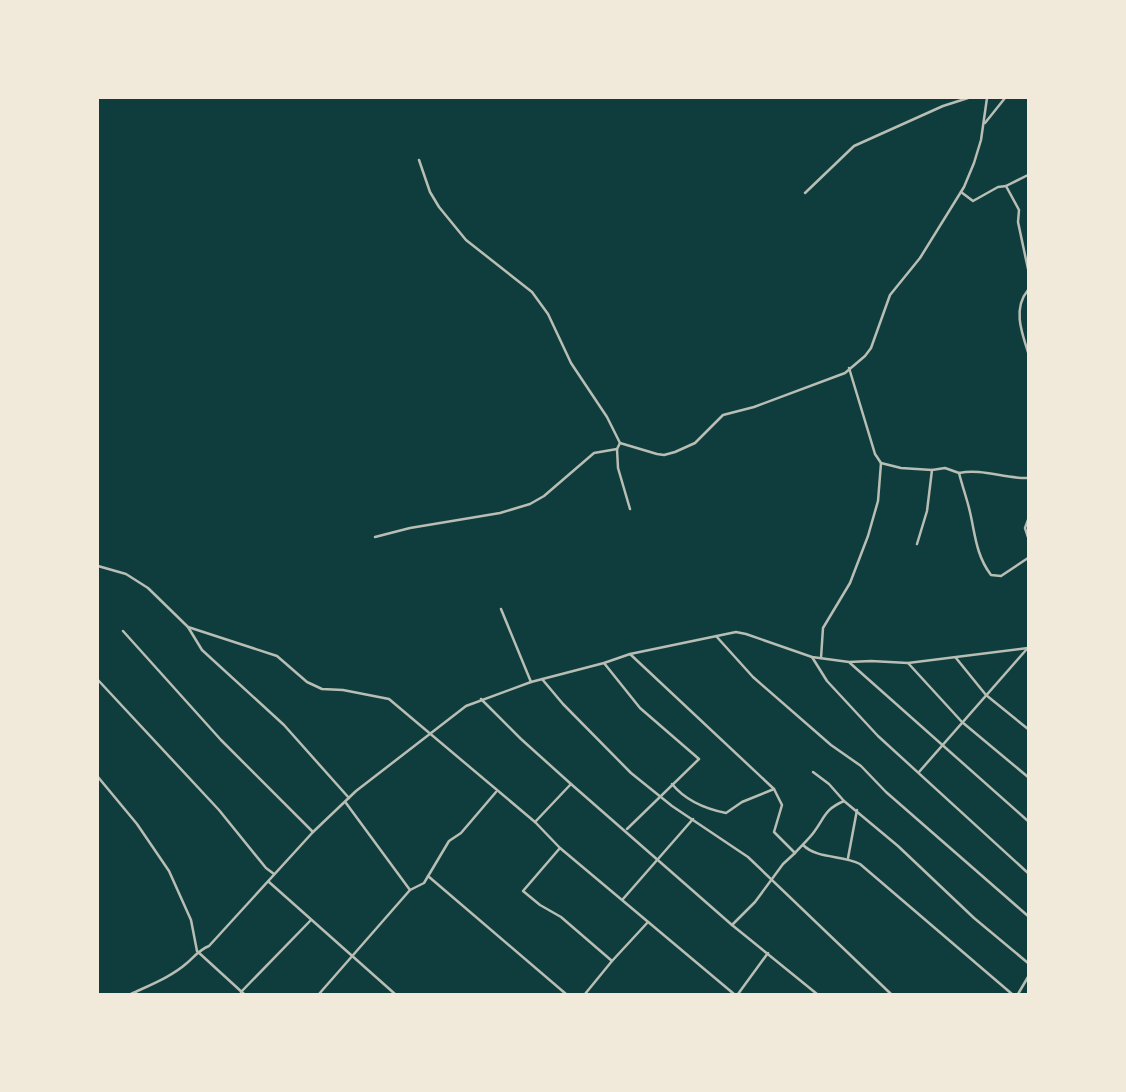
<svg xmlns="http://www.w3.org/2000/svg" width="1126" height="1092" font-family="'PT Sans Narrow',sans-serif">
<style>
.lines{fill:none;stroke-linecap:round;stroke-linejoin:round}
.minor{stroke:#b8beb3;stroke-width:2.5}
</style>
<rect width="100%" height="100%" fill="#0f3d3e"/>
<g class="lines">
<!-- minor -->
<g class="minor">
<path d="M985,123L1005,98"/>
<path d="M419,160L430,192L439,207L466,240L532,292L548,314L571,363L607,417L620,443L657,454L664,455L675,452L695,443L723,415L754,407L845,373L865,356L871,348L890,295L920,258L964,187L974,163L981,140L987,98"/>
<path d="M1006,186L1019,210L1018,222L1028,269"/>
<path d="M961,192L973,201L998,187L1006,186L1028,175"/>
<path d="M805,193L854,146L943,106L968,98"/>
<path d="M1028,290C1013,308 1021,331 1028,352"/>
<path d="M849,368L875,454L881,463L901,468L932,470"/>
<path d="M617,449L618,468L630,509"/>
<path d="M959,473C983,468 1004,479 1028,478"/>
<path d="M1028,520L1025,528L1028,537"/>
<path d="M375,537L410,528L500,513L530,504L544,496L594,453L617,449L620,443"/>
<path d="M917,544L927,511L932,470L945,468L959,473C962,485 966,496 969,508C975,531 975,554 991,575L1001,576L1028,558"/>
<path d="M98,566L126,574L148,588L188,627L277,656L307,682L322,689L343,690L389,699L535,822L560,848L734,994"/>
<path d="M501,609L531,682"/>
<path d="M188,627L202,650L284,725L349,798"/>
<path d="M123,631L221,740L313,832"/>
<path d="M716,636L753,677L831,745L861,766L886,792L1028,916"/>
<path d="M630,654L774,789L782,805L774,832L795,853C801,846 809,839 814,832C825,817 825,809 844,801L898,846L974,918L1028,963"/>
<path d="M812,657L827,681L878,736L1028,873"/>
<path d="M821,658L823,628L850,583L868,536L878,501L881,463"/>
<path d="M956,658L986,695L1028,729"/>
<path d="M604,663L640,708L699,759L627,829"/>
<path d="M850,663L1028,821"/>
<path d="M908,663L962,722L1028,777"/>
<path d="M542,679L563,704L631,773L672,806L748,857L891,994"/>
<path d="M98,680L219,810L266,868L274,874"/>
<path d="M481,699L521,739L571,784L732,925L817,994"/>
<path d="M813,772L829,784L844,801"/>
<path d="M919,772L1026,650"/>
<path d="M98,777L137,824L169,871L191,920L197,951L244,994"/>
<path d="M672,784C685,800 706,809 726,813L742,802L774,789"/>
<path d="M346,803L410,890"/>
<path d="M535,822L571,784"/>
<path d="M803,845C817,859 842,855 860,864L1012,994"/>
<path d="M560,848L523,891L540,905L561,917L612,961"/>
<path d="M848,858L857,810"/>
<path d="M428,876L566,994"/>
<path d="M269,882L395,994"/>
<path d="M623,899L693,819"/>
<path d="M732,925L755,902L783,864L795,853"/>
<path d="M241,992L311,920"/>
<path d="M131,994C150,985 171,977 187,963C195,956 199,950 209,946L313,832L356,791L466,706L531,682L604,663L630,654L736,632L746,634L812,657L849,662L871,661L908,663L1028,648"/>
<path d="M319,994L410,890L424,883L449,841L461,833L496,792"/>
<path d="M585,994L612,961L648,922"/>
<path d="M738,994L768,953"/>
<path d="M1018,994L1028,977"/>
</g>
</g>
<!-- border -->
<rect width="1126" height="1092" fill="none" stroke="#f1e9da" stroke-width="198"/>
</svg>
